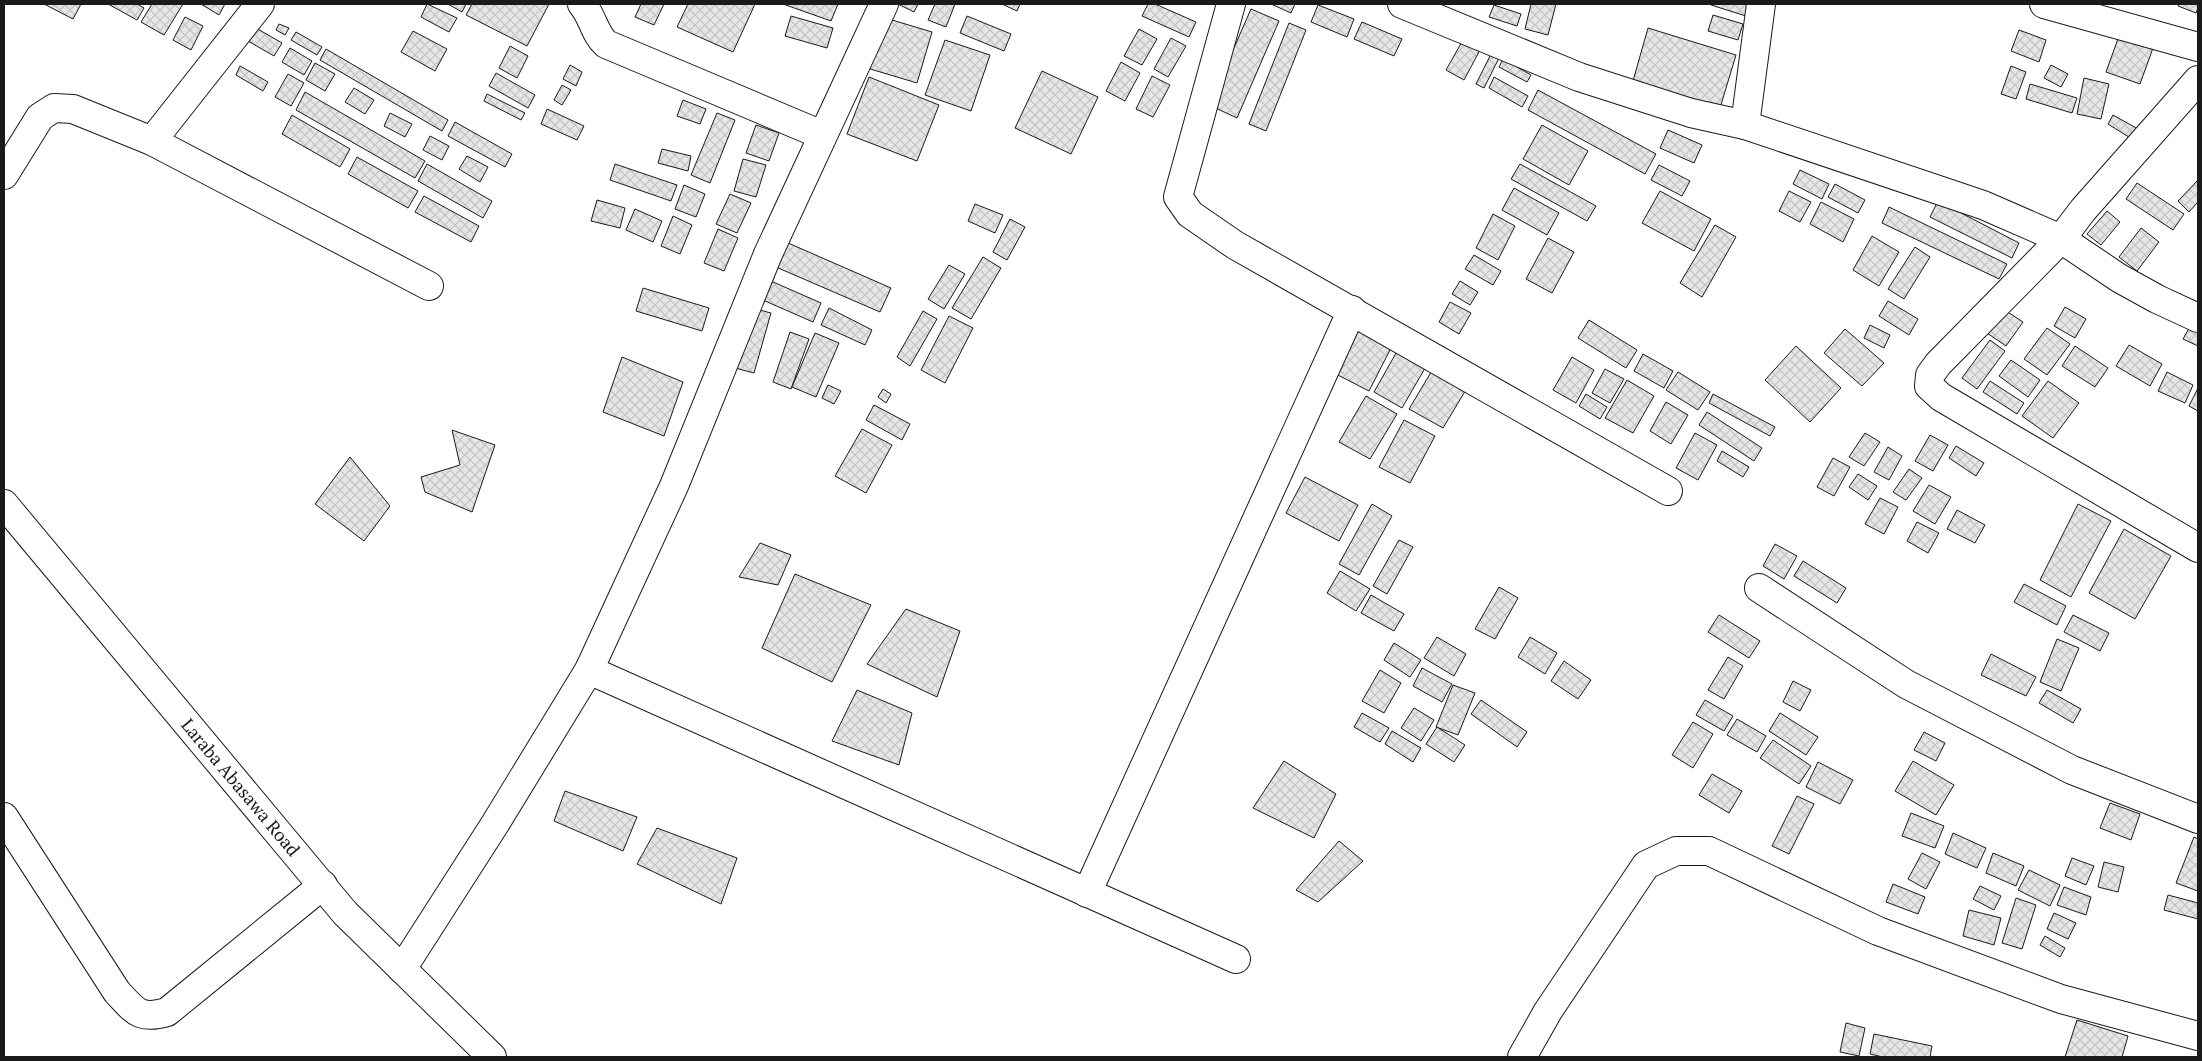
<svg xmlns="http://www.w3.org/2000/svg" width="2202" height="1061" font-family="'PT Serif',serif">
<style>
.building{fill:url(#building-cross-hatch);stroke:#1a1a1a}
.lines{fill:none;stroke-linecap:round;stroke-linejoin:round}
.minor-casing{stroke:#1a1a1a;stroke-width:30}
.minor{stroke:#fff;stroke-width:28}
.labels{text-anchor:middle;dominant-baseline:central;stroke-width:4;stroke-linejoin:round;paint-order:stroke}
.street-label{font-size:18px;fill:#1a1a1a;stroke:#fff}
</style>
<defs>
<pattern id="building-cross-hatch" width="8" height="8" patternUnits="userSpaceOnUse" patternTransform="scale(1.25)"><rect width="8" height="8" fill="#e6e6e6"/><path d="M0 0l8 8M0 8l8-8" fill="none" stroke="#c5c5c5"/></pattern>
</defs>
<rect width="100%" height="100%" fill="#fff"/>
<!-- building -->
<g class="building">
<path d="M44,4H81L73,19Z"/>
<path d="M108,4H137L144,8L137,20Z"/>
<path d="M152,4H183L164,35L141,22Z"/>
<path d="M201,4H225L219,15Z"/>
<path d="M427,4L457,18L449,32L421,17Z"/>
<path d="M448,4H466L462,12Z"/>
<path d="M472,4H549L527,46L466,15Z"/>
<path d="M641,4H664L654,25L635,17Z"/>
<path d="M688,4H755L733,52L677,27Z"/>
<path d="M783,4H838L831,21Z"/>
<path d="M898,4H918L914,12Z"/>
<path d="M935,4H955L946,27L928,20Z"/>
<path d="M1002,4H1020L1017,11Z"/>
<path d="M1148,4H1155L1196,22L1189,37L1142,16Z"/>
<path d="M1271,4H1295L1291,13Z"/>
<path d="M1531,4H1556L1548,35L1525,29Z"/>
<path d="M1711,4H1750L1746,16L1711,5Z"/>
<path d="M2179,4H2198V8L2196,13L2178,6Z"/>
<path d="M1318,5L1354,19L1347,37L1311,22Z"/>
<path d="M1494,5L1521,14L1517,26L1489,17Z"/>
<path d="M1251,9L1279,21L1237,118L1209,105Z"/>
<path d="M1713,15L1743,24L1738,40L1708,31Z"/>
<path d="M791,16L833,28L827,48L785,36Z"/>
<path d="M967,16L1011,34L1004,51L960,33Z"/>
<path d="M185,17L203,26L191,50L173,40Z"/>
<path d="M882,17L932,32L917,83L867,68Z"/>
<path d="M1362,22L1402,39L1394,56L1354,39Z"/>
<path d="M1289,23L1306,30L1266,131L1249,124Z"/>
<path d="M279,24L289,28L285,35L276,30Z"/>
<path d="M256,28L282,43L274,56L248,41Z"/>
<path d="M1648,28L1736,55L1720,108L1633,81Z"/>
<path d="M1139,29L1157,39L1142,65L1124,56Z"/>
<path d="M2019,30L2046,40L2039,62L2011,51Z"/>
<path d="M413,31L447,49L435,71L401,52Z"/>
<path d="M296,32L322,47L317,55L291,40Z"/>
<path d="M2119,36L2153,48L2140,84L2106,72Z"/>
<path d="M1171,38L1186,46L1168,77L1154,69Z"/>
<path d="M945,40L990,55L971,111L925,95Z"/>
<path d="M1463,40L1480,50L1464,80L1446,70Z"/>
<path d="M510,46L528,56L517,78L499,68Z"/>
<path d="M290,48L312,61L304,75L282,62Z"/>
<path d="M326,49L448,120L442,131L320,60Z"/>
<path d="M1492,52L1500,56L1484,88L1476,84Z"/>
<path d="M1503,59L1531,75L1527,82L1499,67Z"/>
<path d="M1121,62L1140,73L1125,101L1106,91Z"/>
<path d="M315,63L335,74L325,91L306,80Z"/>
<path d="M570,65L582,72L576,86L563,79Z"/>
<path d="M2051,65L2068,74L2061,87L2044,78Z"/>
<path d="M240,66L268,82L263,91L236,75Z"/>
<path d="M2011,66L2026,72L2016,99L2001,94Z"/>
<path d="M1042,71L1098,97L1071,154L1015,128Z"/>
<path d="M496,73L535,95L528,108L489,86Z"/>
<path d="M288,74L304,83L291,106L275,97Z"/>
<path d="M1152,76L1170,85L1153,117L1136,109Z"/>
<path d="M869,77L939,105L917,161L847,134Z"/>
<path d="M1494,77L1528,96L1522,107L1489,88Z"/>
<path d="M2084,78L2109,84L2101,119L2077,114Z"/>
<path d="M2030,84L2077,98L2072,113L2026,99Z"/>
<path d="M562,85L571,90L562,105L554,100Z"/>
<path d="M354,88L374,100L365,114L345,102Z"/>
<path d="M1538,90L1656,154L1645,174L1528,110Z"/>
<path d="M305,92L425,161L415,178L296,110Z"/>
<path d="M487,94L525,113L521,120L484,101Z"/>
<path d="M683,100L706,109L700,124L677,116Z"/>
<path d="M547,109L584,126L577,140L541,124Z"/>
<path d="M390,113L412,124L405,137L384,126Z"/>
<path d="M717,113L735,120L710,183L691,175Z"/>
<path d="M292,115L350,149L340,167L282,134Z"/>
<path d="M2113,115L2138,129L2132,139L2108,124Z"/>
<path d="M455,122L512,154L505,167L448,136Z"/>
<path d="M756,125L779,133L769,161L746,153Z"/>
<path d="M1542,125L1588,151L1569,185L1523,159Z"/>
<path d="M1668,130L1702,145L1694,163L1660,148Z"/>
<path d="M430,136L449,146L442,160L423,150Z"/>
<path d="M662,149L691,156L688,171L658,163Z"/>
<path d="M467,156L488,167L480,182L459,169Z"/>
<path d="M357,157L418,191L408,208L348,174Z"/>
<path d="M743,159L766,165L756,197L734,191Z"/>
<path d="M427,164L492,201L483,218L418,181Z"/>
<path d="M615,164L677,185L671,201L610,180Z"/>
<path d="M1520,164L1596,206L1587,221L1511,179Z"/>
<path d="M1659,165L1690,181L1682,196L1651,180Z"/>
<path d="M1800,170L1829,184L1822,199L1793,184Z"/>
<path d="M2198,180V202L2189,212L2178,201Z"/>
<path d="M2137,183L2184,214L2173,230L2126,199Z"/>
<path d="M1835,184L1865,200L1858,213L1828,197Z"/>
<path d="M684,185L705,194L696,217L675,209Z"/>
<path d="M1514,188L1559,213L1547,235L1502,210Z"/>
<path d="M1660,191L1711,219L1694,251L1642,223Z"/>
<path d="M1789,191L1811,202L1800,222L1779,211Z"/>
<path d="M730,194L751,203L737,233L716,224Z"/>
<path d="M424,196L479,226L471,242L415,212Z"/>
<path d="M597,200L625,208L620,228L591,221Z"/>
<path d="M1938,201L2019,243L2012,258L1930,217Z"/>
<path d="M1821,202L1854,219L1843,242L1810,224Z"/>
<path d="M975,204L1003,215L995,233L968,221Z"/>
<path d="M1889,207L2007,264L1999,279L1882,223Z"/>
<path d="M635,209L662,221L653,242L626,230Z"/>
<path d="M2107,211L2120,222L2101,245L2087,234Z"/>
<path d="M1493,214L1515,226L1498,260L1476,248Z"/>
<path d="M673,216L692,225L680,254L661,246Z"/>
<path d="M1010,219L1025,227L1007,260L993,252Z"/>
<path d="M1715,225L1736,237L1702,297L1680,283Z"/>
<path d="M2141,228L2159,242L2137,271L2119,257Z"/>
<path d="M718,229L738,238L724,271L704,263Z"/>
<path d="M1872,236L1899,252L1879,286L1853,270Z"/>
<path d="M1548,238L1574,252L1552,293L1526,279Z"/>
<path d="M779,239L891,288L880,312L769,264Z"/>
<path d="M1915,247L1930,257L1904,299L1888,289Z"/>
<path d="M1474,255L1501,271L1493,285L1465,269Z"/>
<path d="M983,257L1001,268L971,319L952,308Z"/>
<path d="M949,265L965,274L944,309L928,299Z"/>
<path d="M764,278L821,303L813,322L756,297Z"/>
<path d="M1460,281L1478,292L1470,305L1452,294Z"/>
<path d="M643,288L709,308L702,331L636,311Z"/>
<path d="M1888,301L1918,319L1909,335L1879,316Z"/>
<path d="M1450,302L1471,313L1459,334L1439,322Z"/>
<path d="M2065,307L2086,319L2075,338L2054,326Z"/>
<path d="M752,308L771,313L754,373L735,368Z"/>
<path d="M829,308L872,330L865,345L821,325Z"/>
<path d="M2003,309L2023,322L2006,346L1987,333Z"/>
<path d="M923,311L937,319L910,366L897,357Z"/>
<path d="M949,316L973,328L945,383L921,370Z"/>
<path d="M1589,320L1637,350L1626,368L1578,338Z"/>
<path d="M2192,323L2198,327V346L2183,339Z"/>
<path d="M1870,325L1890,335L1884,348L1864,338Z"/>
<path d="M1353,328L1391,348L1369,391L1330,371Z"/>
<path d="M2047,328L2070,344L2047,375L2024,359Z"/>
<path d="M1845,329L1884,363L1862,386L1824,353Z"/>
<path d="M790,332L809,339L791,389L773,382Z"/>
<path d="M815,333L839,343L816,397L792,387Z"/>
<path d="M1990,340L2005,351L1977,389L1962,378Z"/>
<path d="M2129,345L2162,364L2150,386L2116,366Z"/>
<path d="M1400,346L1428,363L1402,408L1374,392Z"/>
<path d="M1796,346L1841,388L1810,422L1765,380Z"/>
<path d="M2075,346L2108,368L2095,387L2062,366Z"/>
<path d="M1643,354L1673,371L1664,388L1634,371Z"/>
<path d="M622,357L683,382L664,436L603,412Z"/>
<path d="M1572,357L1594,370L1576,403L1553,390Z"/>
<path d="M2011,360L2040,380L2028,397L1999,376Z"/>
<path d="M1433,369L1467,388L1443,428L1409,409Z"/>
<path d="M1605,369L1624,379L1610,403L1592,393Z"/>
<path d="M1678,372L1710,392L1698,410L1666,390Z"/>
<path d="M2167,372L2193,385L2185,403L2158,391Z"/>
<path d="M1627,380L1654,396L1633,433L1605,418Z"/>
<path d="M1990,381L2024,403L2017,414L1983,392Z"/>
<path d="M2048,381L2079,403L2053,438L2022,416Z"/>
<path d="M828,385L841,391L834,404L822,398Z"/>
<path d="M2198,388V411L2189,406Z"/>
<path d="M883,389L891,394L886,403L878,397Z"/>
<path d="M1586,394L1607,407L1600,419L1579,406Z"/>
<path d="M1713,394L1775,427L1770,436L1709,403Z"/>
<path d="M1366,396L1397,414L1370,459L1339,442Z"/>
<path d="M1666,402L1688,415L1671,444L1650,431Z"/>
<path d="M874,405L910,424L902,440L866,420Z"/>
<path d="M1707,412L1762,448L1754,461L1699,425Z"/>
<path d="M1404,420L1435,436L1410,483L1379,467Z"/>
<path d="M862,429L892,445L866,493L835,476Z"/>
<path d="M452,430L495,445L472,512L425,492L421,477L460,465Z"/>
<path d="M1695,433L1717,445L1698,480L1676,468Z"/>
<path d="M1865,433L1880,442L1864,466L1849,457Z"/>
<path d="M1930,435L1948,445L1933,471L1915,461Z"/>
<path d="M1956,446L1984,463L1976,476L1949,458Z"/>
<path d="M1888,447L1902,456L1889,480L1874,472Z"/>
<path d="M1722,451L1749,467L1743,477L1717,461Z"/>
<path d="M350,457L390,506L364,541L315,504Z"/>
<path d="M1833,458L1850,467L1834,496L1817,487Z"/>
<path d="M1909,469L1922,478L1906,500L1893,492Z"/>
<path d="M1858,474L1877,486L1868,500L1849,487Z"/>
<path d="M1305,477L1358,505L1339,541L1286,513Z"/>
<path d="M1929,485L1951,497L1935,524L1913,511Z"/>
<path d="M1880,498L1898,507L1884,534L1865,524Z"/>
<path d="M1372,504L1392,516L1359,575L1339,564Z"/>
<path d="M2078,504L2111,521L2071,597L2040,580Z"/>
<path d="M1957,510L1985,525L1975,543L1947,529Z"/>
<path d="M1917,522L1939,533L1928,553L1907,541Z"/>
<path d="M2124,529L2171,556L2135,619L2089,593Z"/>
<path d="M1399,540L1413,547L1387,594L1373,586Z"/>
<path d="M760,543L791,555L778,585L739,577Z"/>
<path d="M1775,544L1797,556L1784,579L1763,566Z"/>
<path d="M1803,561L1846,588L1837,603L1794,576Z"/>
<path d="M1340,571L1370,589L1356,611L1327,593Z"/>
<path d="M795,574L871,605L832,682L762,648Z"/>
<path d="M2024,584L2066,606L2057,625L2014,602Z"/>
<path d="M1499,587L1518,598L1495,639L1475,629Z"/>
<path d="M1371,595L1404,614L1394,631L1361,613Z"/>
<path d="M906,609L960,631L937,697L867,664Z"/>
<path d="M1719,615L1760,641L1749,658L1708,632Z"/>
<path d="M2073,615L2109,633L2100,651L2064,632Z"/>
<path d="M1437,637L1466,654L1454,676L1424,658Z"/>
<path d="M1530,637L1557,653L1545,674L1518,657Z"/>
<path d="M2057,639L2079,648L2061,691L2040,682Z"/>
<path d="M1394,643L1421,660L1410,677L1384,660Z"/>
<path d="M1991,654L2036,677L2026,696L1981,675Z"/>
<path d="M1728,657L1743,666L1724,699L1708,690Z"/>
<path d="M1564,661L1591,680L1578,699L1551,681Z"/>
<path d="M1422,668L1452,684L1442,702L1413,686Z"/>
<path d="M1380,670L1401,683L1384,713L1362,701Z"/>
<path d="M1793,681L1811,690L1800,711L1783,702Z"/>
<path d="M1453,685L1475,693L1458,735L1436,727Z"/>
<path d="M857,690L912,713L899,765L832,741Z"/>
<path d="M2047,690L2081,709L2073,723L2039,703Z"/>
<path d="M1481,700L1527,732L1517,747L1471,714Z"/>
<path d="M1705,700L1733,716L1724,731L1696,715Z"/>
<path d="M1414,708L1434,720L1421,741L1401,728Z"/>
<path d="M1362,713L1389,728L1380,742L1354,727Z"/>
<path d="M1780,713L1818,737L1806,755L1769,731Z"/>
<path d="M1737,719L1766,736L1757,752L1727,735Z"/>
<path d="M1693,722L1713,734L1693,768L1672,755Z"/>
<path d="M1437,727L1465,745L1454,762L1426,744Z"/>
<path d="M1392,731L1421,748L1413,762L1385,744Z"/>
<path d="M1924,732L1945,743L1936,761L1914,750Z"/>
<path d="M1773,740L1811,766L1799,784L1760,758Z"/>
<path d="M1284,761L1336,794L1314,838L1253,808Z"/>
<path d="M1913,761L1954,785L1936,815L1895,791Z"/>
<path d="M1818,762L1853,780L1840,804L1806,787Z"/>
<path d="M1712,774L1742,791L1729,813L1699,795Z"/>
<path d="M565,791L637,817L623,851L554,821Z"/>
<path d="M1797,796L1814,804L1789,854L1772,846Z"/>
<path d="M2110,803L2140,814L2131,840L2100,828Z"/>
<path d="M1911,813L1944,826L1935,848L1902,836Z"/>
<path d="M657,828L737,858L721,904L637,864Z"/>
<path d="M1953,833L1986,848L1977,868L1945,854Z"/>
<path d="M2194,837L2198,839V891L2176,883Z"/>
<path d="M1339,841L1363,861L1318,902L1296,890Z"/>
<path d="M1922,853L1940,862L1926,889L1908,879Z"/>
<path d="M1993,853L2024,866L2016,886L1986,873Z"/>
<path d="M2072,858L2094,866L2086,885L2065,876Z"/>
<path d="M2104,862L2124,867L2118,892L2098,887Z"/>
<path d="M2029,870L2060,885L2050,906L2018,890Z"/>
<path d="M1893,884L1925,897L1918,914L1886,902Z"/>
<path d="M1980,886L2001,896L1994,910L1973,899Z"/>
<path d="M2064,887L2091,897L2086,915L2057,905Z"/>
<path d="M2168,895L2198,903V919L2164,910Z"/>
<path d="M2016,898L2036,905L2022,949L2002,943Z"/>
<path d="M1969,910L2001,918L1994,945L1963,936Z"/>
<path d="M2054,913L2076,923L2068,939L2047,929Z"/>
<path d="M2045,936L2065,948L2060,957L2040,945Z"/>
<path d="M2077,1020L2128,1036L2122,1057H2065Z"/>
<path d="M1846,1023L1865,1028L1859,1056L1840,1052Z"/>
<path d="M1874,1034L1932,1046L1930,1057H1883L1870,1054Z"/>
</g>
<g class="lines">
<defs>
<g id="minor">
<path d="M582,4C593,17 594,33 606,44L822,135"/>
<path d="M1231,4L1178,197L1190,214L1235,245L1668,491"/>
<path d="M1402,4L1579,77L1691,113L1745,125"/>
<path d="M1761,4L1745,125L1983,205L2061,239L2119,278L2157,299L2198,318"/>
<path d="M2044,4L2198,47"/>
<path d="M2198,80L2083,210L2061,239L1938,364L1930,375L1929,386L1941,397L2198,548"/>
<path d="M152,141L429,286"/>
<path d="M4,175L40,117L54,108L73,109L152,141L260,4"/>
<path d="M4,504L345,913L492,1057"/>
<path d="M1759,588L1906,684L2072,770L2198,819"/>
<path d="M589,670L1236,959"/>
<path d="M4,817L117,992C135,1011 139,1020 167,1012L323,885"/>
<path d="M1087,893L1352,310"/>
<path d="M402,969L495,824L589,670L674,486L768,254L884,4"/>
<path d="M1522,1057L1548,1011L1646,865L1676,851H1709L1878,931L2061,999L2198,1036"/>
</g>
</defs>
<!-- minor casing -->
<use href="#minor" class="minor-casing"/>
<!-- minor -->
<use href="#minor" class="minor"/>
</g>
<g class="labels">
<!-- street labels -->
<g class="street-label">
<text transform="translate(241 787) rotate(50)">Laraba Abasawa Road</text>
</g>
</g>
<!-- border -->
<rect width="2202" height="1061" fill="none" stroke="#1a1a1a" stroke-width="10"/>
</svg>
